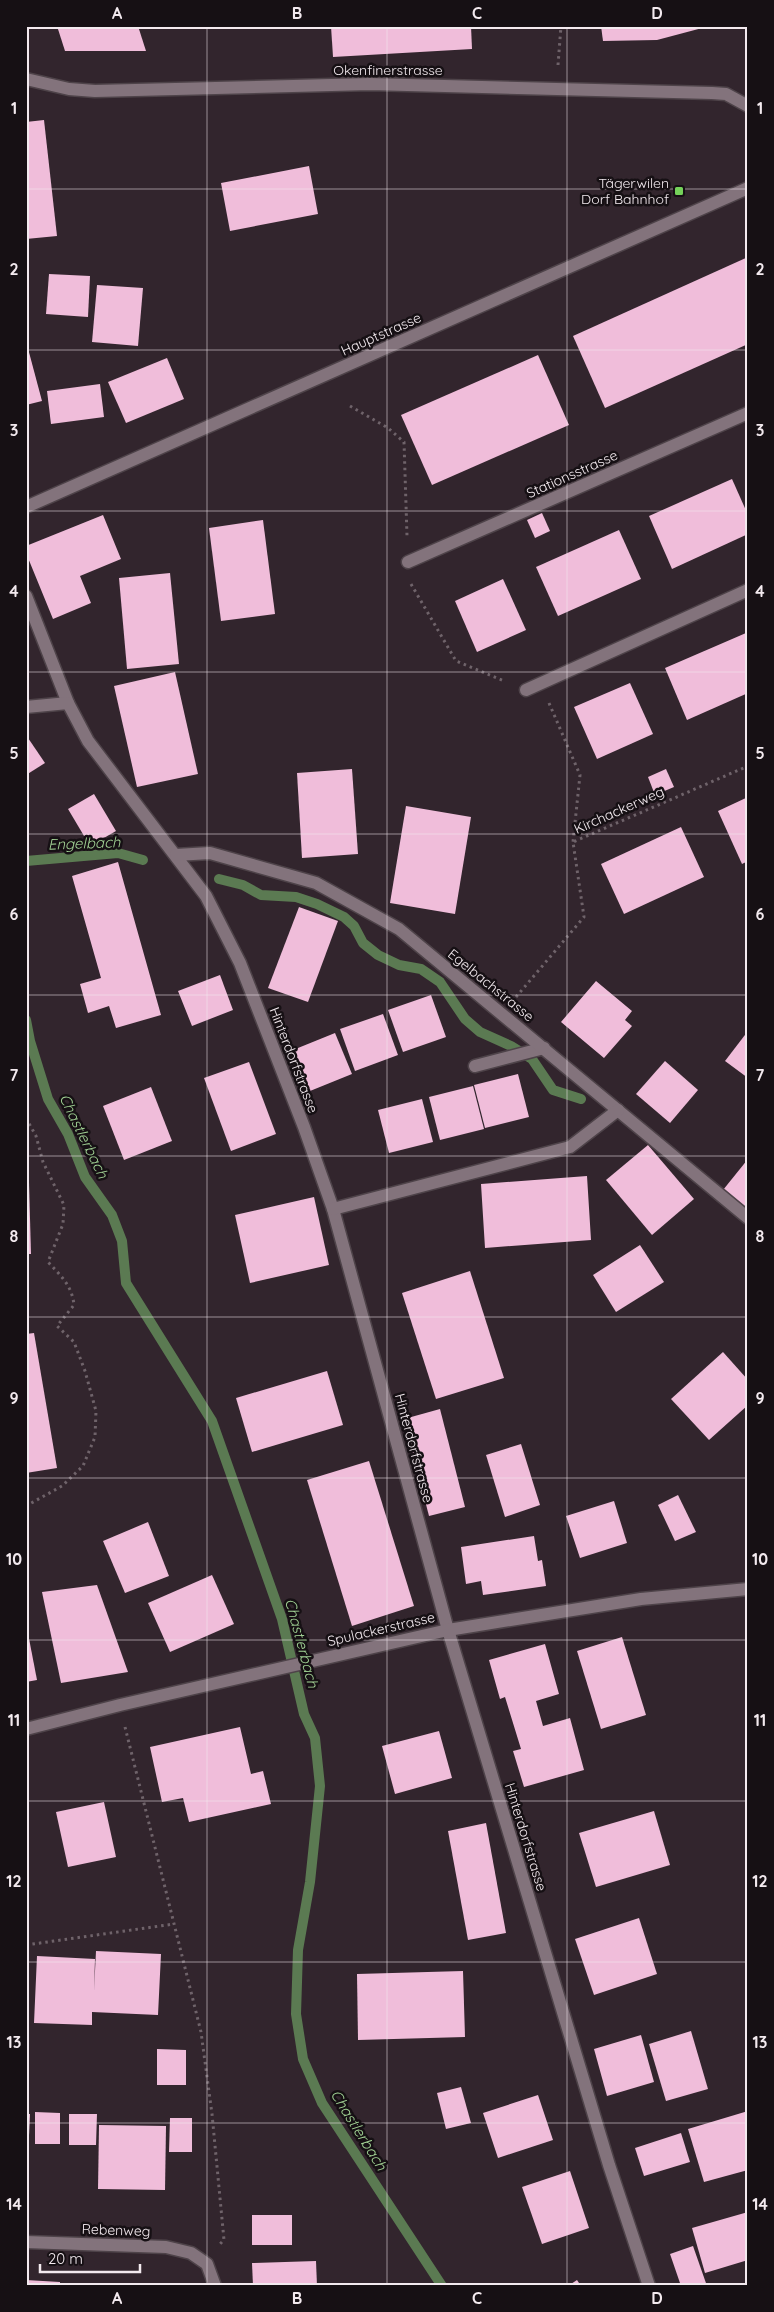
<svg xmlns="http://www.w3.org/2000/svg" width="774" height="2312" font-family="Quicksand,sans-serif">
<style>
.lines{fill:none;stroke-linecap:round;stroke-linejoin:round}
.stream{stroke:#5b7a52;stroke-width:10}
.building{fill:#f0bdda}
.service-casing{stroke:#4e4349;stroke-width:15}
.minor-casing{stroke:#4e4349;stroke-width:15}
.tertiary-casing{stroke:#4e4349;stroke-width:15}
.path{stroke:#6f636a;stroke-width:3;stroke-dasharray:2.5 4;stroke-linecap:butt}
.service{stroke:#83737c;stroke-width:12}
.minor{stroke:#83737c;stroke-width:12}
.tertiary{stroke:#83737c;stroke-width:12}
.grid{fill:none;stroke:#f3eaef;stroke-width:1;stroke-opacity:0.55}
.poi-dot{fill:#75d25a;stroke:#161014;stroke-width:2}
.labels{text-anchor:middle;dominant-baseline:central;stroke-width:5;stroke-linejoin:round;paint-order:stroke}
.street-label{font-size:14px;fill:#f3eaef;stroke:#161014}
.poi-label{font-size:14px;fill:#f3eaef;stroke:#161014;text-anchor:end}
.water-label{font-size:15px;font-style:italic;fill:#a2d395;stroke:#161014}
.neatline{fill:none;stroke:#f3eaef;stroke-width:2}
.grid-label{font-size:16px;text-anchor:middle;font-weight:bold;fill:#f3eaef}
</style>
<rect width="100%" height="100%" fill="#32252d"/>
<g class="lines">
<!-- stream -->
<g class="stream">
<path d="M26,861L118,853L143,860"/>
<path d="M219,879L243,885L261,895L296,897L317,904L344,917L354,926L363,943L378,955L399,965L421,969L440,982L465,1019L480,1032L511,1046L532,1059L553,1090L581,1099"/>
<path d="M26,1020L30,1041L48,1099L68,1134L85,1177L112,1215L122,1241L126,1283L212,1421L282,1619L304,1714L315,1738L320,1786L310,1882L298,1950L296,2014L303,2059L322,2103L442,2286"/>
</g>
</g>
<!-- building -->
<g class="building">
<path d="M57,26H138L146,51H65Z"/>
<path d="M331,26H471L472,49L333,57Z"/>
<path d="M601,26H706V27L657,40L603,41Z"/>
<path d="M44,120L57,236L26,239V122Z"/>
<path d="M309,166L318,214L230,231L221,183Z"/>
<path d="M748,257V344L605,408L573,336Z"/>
<path d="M49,274L90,276L88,317L46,314Z"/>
<path d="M97,285L143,288L138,346L92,342Z"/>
<path d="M26,341L42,401L26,405Z"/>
<path d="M538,355L569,425L432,485L401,415Z"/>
<path d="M167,358L184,399L126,423L108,382Z"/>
<path d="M100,384L104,417L51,424L47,391Z"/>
<path d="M732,479L748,515V534L672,569L649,516Z"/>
<path d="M542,513L550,531L535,538L527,520Z"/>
<path d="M103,515L121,559L80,576L91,603L53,619L26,553V546Z"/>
<path d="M263,520L275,614L221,621L209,528Z"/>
<path d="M619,530L641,579L558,616L536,567Z"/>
<path d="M170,573L179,664L127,669L119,578Z"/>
<path d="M503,579L526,630L477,652L455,601Z"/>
<path d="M746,633L748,693L687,720L665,668Z"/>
<path d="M175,672L198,774L137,787L114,686Z"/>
<path d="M630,683L653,734L597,759L574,707Z"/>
<path d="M26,735L45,763L26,775Z"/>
<path d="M352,769L358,854L302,858L297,773Z"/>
<path d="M666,769L674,787L655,795L648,777Z"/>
<path d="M94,794L116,831L90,846L68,809Z"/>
<path d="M748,797V861L742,864L718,811Z"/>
<path d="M406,806L471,817L455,914L390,903Z"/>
<path d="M681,827L704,877L624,914L601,864Z"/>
<path d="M118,862L161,1015L116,1028L109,1006L88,1013L80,984L101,978L72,876Z"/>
<path d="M299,907L338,921L308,1002L268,988Z"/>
<path d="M220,975L233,1010L192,1026L178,991Z"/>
<path d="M596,981L632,1011L625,1020L632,1026L604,1058L561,1022Z"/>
<path d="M431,995L446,1037L403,1052L388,1010Z"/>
<path d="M383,1014L398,1055L355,1071L340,1029Z"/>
<path d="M748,1031V1078L725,1061Z"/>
<path d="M335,1033L352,1074L310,1091L293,1050Z"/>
<path d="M665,1061L698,1090L670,1123L636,1094Z"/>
<path d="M249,1062L276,1134L231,1151L204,1078Z"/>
<path d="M518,1074L529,1117L485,1128L474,1085Z"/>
<path d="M473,1086L484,1129L440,1140L429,1097Z"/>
<path d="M151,1087L172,1141L124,1160L103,1106Z"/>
<path d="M422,1099L433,1142L389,1153L378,1110Z"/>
<path d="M648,1145L694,1199L652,1235L606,1180Z"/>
<path d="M26,1147H28L31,1254H26Z"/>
<path d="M748,1159V1209L723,1190Z"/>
<path d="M587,1176L591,1240L485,1248L481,1184Z"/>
<path d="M314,1197L329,1265L250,1283L235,1215Z"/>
<path d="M640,1245L664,1282L616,1312L593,1275Z"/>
<path d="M470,1271L504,1378L436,1399L402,1293Z"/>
<path d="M34,1333L57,1468L26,1473V1334Z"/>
<path d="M723,1352L748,1380V1405L709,1440L671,1399Z"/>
<path d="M327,1371L343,1425L252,1452L236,1398Z"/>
<path d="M440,1409L465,1507L429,1516L404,1419Z"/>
<path d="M521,1444L540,1505L505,1517L486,1455Z"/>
<path d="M369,1461L414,1606L352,1626L307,1480Z"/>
<path d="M678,1495L696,1532L675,1541L658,1505Z"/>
<path d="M614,1501L627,1543L580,1558L566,1516Z"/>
<path d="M148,1522L169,1576L125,1593L103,1541Z"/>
<path d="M534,1536L538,1561L542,1560L546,1586L483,1595L481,1581L466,1584L461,1547Z"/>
<path d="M212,1575L234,1624L170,1652L148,1603Z"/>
<path d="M97,1585L128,1672L61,1683L42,1592Z"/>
<path d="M26,1623L37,1680L26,1682Z"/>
<path d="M622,1637L646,1715L601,1729L577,1651Z"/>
<path d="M545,1644L559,1694L536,1701L543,1726L570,1718L584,1770L524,1787L513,1751L521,1749L505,1697L500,1699L489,1660Z"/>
<path d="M240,1727L251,1774L263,1771L271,1804L189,1822L183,1798L162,1802L150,1747Z"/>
<path d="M439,1731L452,1778L395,1794L382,1746Z"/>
<path d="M104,1802L116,1857L68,1867L56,1812Z"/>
<path d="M654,1811L670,1865L596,1887L579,1833Z"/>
<path d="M486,1823L506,1933L468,1940L448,1831Z"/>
<path d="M639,1918L657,1974L594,1995L575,1939Z"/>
<path d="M96,1951L161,1954L158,2015L92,2012V2025L34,2023L37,1956L95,1959L94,1991Z"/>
<path d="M463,1971L465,2037L358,2040L357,1974Z"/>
<path d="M691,2031L708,2089L666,2101L649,2044Z"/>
<path d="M641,2035L654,2082L607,2096L594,2049Z"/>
<path d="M157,2049L186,2050V2085H157Z"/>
<path d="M461,2087L471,2123L446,2129L437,2093Z"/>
<path d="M538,2095L553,2140L498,2158L483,2113Z"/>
<path d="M748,2111V2170L704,2182L688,2129Z"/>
<path d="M35,2112L60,2113V2144H35Z"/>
<path d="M26,2114H30L28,2157H26Z"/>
<path d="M69,2114H97L96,2145H69Z"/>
<path d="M170,2118H192V2152H169Z"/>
<path d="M99,2125L166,2126L165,2190L98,2189Z"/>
<path d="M681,2133L690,2162L644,2176L635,2148Z"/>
<path d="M570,2171L589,2228L542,2244L522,2187Z"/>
<path d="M748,2212V2260L705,2273L692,2228Z"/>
<rect x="252" y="2215" width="40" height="30"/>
<path d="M693,2246L707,2286H681L670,2254Z"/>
<path d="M316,2261L317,2286H253L252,2263Z"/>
<path d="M26,2280L60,2282V2286H26Z"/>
<path d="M577,2280L581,2286H568Z"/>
</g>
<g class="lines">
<defs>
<g id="service">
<path d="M408,562L748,413"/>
<path d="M526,690L748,590"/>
<path d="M475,1066L544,1048"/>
</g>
<g id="minor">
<path d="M26,79L69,89L95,91L370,84L712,93L726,94L748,106"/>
<path d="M26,596L68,703"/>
<path d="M26,707L68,703L88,741L206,896L240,963L304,1127L333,1209L448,1630L609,2165L649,2286"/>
<path d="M176,855L210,853L316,883L399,929L748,1218"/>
<path d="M333,1209L570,1147L618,1110"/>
<path d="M26,1729L120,1705L448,1630L641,1599L748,1589"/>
<path d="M26,2242L166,2247L191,2253L207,2264L215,2286"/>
</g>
<path id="tertiary" d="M26,507L748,188"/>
</defs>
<!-- service casing -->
<use href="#service" class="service-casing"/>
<!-- minor casing -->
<use href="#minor" class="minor-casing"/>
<!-- tertiary casing -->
<use href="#tertiary" class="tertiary-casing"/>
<!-- path -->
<g class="path">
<path d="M558,65L561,26"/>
<path d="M350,406L388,428L404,442L407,536"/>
<path d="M411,584L456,661L504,681"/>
<path d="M549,703L580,775L573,842"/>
<path d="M516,997L584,917L573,842L748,766"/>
<path d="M26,1118L36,1136L43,1162L64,1205L63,1224L48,1262C60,1275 72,1285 74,1305L57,1326L74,1342L85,1371L96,1411L95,1437L83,1466L62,1486L26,1506"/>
<path d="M125,1727L201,2032L212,2114L224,2240L220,2244"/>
<path d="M26,1945L174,1924"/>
</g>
<!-- service -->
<use href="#service" class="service"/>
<!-- minor -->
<use href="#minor" class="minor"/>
<!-- tertiary -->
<use href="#tertiary" class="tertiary"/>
</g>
<!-- grid -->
<path class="grid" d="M207,26V2286M387,26V2286M567,26V2286M26,189H748M26,350H748M26,511H748M26,672H748M26,834H748M26,995H748M26,1156H748M26,1317H748M26,1478H748M26,1640H748M26,1801H748M26,1962H748M26,2123H748"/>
<!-- markers -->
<rect class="poi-dot" x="674" y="186" width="10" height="10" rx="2.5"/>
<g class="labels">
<!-- street labels -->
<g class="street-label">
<text x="388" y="70">Okenfinerstrasse</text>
<text transform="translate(381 334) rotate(-24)">Hauptstrasse</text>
<text transform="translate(572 474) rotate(-24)">Stationsstrasse</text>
<text transform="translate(619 810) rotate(-24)">Kirchackerweg</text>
<text transform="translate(491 985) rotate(39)">Egelbachstrasse</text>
<text transform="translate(294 1060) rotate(69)">Hinterdorfstrasse</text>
<text transform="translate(414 1448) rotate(75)">Hinterdorfstrasse</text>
<text transform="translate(381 1629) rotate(-13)">Spulackerstrasse</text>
<text transform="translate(526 1837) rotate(73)">Hinterdorfstrasse</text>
<text transform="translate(116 2230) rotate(2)">Rebenweg</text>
</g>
<!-- poi labels -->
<g class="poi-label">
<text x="669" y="183">Tägerwilen<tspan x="669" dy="16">Dorf Bahnhof</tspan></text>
</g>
<!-- water labels -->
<g class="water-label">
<text transform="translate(84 843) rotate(-2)">Engelbach</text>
<text transform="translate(84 1136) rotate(64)">Chastlerbach</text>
<text transform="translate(302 1643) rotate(75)">Chastlerbach</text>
<text transform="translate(359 2130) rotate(58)">Chastlerbach</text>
</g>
</g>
<!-- border -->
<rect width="774" height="2312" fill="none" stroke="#161014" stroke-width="55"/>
<!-- scale -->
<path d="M40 2264v8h100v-8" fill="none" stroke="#f3eaef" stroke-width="2.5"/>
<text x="48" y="2264" font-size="15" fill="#f3eaef" stroke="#161014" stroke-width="4" paint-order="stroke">20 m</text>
<rect x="28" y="28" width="718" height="2256" class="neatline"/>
<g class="grid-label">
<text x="117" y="19">A</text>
<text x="297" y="19">B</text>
<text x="477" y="19">C</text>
<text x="657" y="19">D</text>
<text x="14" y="114">1</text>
<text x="760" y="114">1</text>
<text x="14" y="275">2</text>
<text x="760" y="275">2</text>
<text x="14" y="436">3</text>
<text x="760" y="436">3</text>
<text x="14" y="597">4</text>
<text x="760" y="597">4</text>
<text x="14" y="759">5</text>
<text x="760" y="759">5</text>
<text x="14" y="920">6</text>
<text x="760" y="920">6</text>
<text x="14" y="1081">7</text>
<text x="760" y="1081">7</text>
<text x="14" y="1242">8</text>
<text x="760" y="1242">8</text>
<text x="14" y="1404">9</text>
<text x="760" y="1404">9</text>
<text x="14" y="1565">10</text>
<text x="760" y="1565">10</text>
<text x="14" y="1726">11</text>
<text x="760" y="1726">11</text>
<text x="14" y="1887">12</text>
<text x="760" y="1887">12</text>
<text x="14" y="2048">13</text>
<text x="760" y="2048">13</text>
<text x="14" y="2210">14</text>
<text x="760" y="2210">14</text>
<text x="117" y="2304">A</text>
<text x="297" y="2304">B</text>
<text x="477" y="2304">C</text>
<text x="657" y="2304">D</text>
</g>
</svg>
